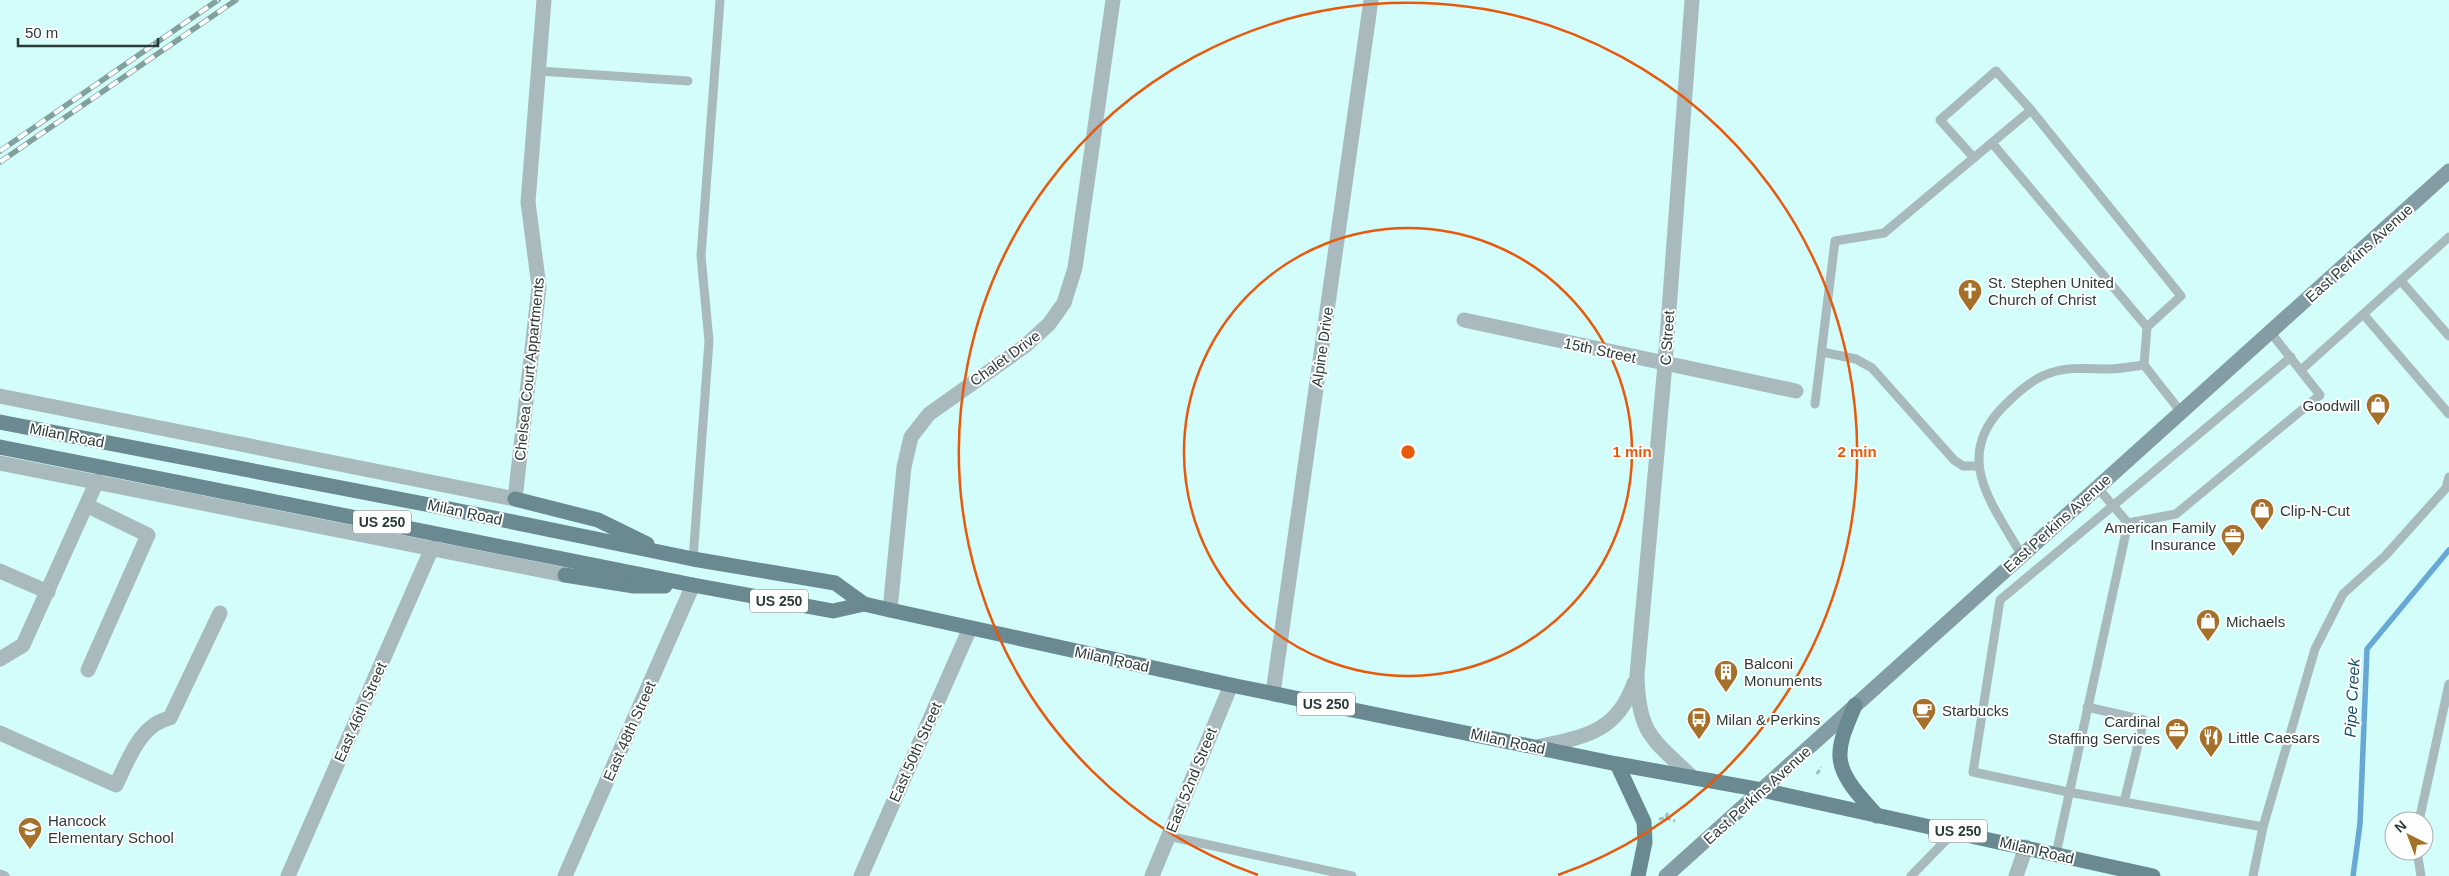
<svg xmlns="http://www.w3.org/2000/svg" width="2449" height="876" font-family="Arial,sans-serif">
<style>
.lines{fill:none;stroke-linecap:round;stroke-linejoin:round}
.stream{stroke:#67a8d4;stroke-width:5.5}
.path{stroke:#9ec1be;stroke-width:3;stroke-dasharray:5 2.5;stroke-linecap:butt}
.lane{stroke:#a9babe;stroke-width:9}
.street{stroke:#a9babe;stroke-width:15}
.secondary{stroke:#849da4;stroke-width:15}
.primary{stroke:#6a8991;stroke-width:15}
.rail-casing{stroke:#81a09e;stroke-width:5.5}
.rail{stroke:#fff;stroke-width:4;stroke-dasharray:11;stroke-linecap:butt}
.ring{fill:none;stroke:#e8590c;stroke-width:2.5}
.labels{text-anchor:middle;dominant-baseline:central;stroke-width:4;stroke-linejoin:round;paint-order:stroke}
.shield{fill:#fff;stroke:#6a7675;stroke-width:1}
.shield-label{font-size:14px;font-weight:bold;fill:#2a3b3a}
.street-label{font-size:15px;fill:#2a3b3a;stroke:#fff}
.poi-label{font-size:15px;fill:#2a3b3a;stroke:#fff;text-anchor:start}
.water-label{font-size:16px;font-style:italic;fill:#1a4c6a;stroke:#fff}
.centre{fill:#e8590c;stroke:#fff;stroke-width:2.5}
.ring-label{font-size:15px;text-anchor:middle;font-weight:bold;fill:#e8590c;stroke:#fff;stroke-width:4;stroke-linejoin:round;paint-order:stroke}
</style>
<rect width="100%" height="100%" fill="#d2fdfa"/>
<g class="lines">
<!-- stream -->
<path class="stream" d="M2353,876L2360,824L2367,649L2449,550"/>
<!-- path -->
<g class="path">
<path d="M1817,774L1821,767"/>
<path d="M1666,818L1675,821"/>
<path d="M1659,819L1666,818L1668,811"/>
</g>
<!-- lane -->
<g class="lane">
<path d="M539,71L688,81"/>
<path d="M1992,143L2147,327"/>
<path d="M1974,158L1940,120L1996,71L2031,110"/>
<path d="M2401,281L2449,336"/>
<path d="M2364,315L2449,414"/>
<path d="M1822,352L1856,359L1872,368L1954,460L1963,466H1978"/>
<path d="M2144,365L2181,412"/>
<path d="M2301,370L2449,237"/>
<path d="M1815,404L1835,241L1884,233L2031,110L2181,296L2147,327L2144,365C2133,366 2121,369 2110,369C2090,369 2070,366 2050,373C2034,378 2019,391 2007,403C1951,455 1991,502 2021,554"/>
<path d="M2128,523L2176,514L2320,395L2271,333"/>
<path d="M693,559L709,341L701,256L720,0"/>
<path d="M2087,707L2144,720L2124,802"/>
<path d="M2419,821L2449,684"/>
<path d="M2263,827L2315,649L2343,594L2385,556L2446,488L2449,477"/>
<path d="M1168,836L1352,876"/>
<path d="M2417,851L2421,876"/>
<path d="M2056,854L2128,523L2097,487"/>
<path d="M0,874L5,876"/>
<path d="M1911,876L1955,831"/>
<path d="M2253,876L2263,827L2068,792L1973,772L2000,600L2291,357"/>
</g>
<!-- street -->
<g class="street">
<path d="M1464,320L1796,391"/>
<path d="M0,396L515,499L539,287L528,202L544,0"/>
<path d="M0,463L565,575"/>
<path d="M88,506L148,535L88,670"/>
<path d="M0,571L48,592"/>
<path d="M890,610L904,467L911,437L929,414L1025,346L1049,324L1064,303L1075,268L1113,0"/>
<path d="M0,659L23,645L97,481"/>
<path d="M1273,693L1371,0"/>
<path d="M0,733L116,785C128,761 140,724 170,718L220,613"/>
<path d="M1537,747C1583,737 1617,733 1634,683"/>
<path d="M1692,777C1652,739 1638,733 1637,675L1665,364L1692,0"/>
<path d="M288,876L432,548"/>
<path d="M565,876L693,585"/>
<path d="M861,876L970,628"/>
<path d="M1152,876L1231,685"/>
<path d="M2016,876L2026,847"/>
</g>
<!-- secondary -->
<path class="secondary" d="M1666,876L2449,171"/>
<!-- primary -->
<g class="primary">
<path d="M0,422L430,505L693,559L835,583L864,604L890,610L1231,685L1617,764L1762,790L2153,876"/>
<path d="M0,447L693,585L833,611L864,604"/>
<path d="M515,499L598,520L647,544"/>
<path d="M565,575L634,586H665"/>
<path d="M1855,705C1849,721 1839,739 1840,757C1841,779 1864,800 1877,816"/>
<path d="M1617,764L1644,822L1645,842L1638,876"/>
</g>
<defs>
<g id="rail">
<path d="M0,151L218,0"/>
<path d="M0,162L236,0"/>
</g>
</defs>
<!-- rail casing -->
<use href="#rail" class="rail-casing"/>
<!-- rail -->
<use href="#rail" class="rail"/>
</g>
<!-- distance rings -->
<g class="ring">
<circle cx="1408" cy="452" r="224"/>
<path d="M1258 875A449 449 0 1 1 1558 875"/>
</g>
<!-- icons -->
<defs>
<symbol id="church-pin" viewBox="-11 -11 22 30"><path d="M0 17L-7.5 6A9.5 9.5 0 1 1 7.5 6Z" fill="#a5702a" stroke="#fff"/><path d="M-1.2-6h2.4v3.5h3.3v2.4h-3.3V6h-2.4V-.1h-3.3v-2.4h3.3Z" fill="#fff"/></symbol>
<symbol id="shop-pin" viewBox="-11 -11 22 30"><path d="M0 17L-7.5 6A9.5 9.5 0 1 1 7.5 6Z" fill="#a5702a" stroke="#fff"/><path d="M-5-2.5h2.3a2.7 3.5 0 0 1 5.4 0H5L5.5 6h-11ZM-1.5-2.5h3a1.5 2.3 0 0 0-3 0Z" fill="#fff"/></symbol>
<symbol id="office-pin" viewBox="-11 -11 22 30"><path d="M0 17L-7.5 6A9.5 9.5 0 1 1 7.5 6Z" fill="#a5702a" stroke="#fff"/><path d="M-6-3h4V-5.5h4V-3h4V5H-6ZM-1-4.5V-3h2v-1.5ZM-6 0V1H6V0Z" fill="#fff"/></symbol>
<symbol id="building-pin" viewBox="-11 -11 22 30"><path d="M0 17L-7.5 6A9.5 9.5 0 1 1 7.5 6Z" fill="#a5702a" stroke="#fff"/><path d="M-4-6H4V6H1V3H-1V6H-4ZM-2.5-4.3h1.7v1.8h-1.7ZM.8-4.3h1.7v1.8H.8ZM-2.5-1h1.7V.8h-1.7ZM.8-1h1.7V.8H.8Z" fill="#fff"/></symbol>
<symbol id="cafe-pin" viewBox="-11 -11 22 30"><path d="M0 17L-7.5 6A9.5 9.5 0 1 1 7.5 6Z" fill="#a5702a" stroke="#fff"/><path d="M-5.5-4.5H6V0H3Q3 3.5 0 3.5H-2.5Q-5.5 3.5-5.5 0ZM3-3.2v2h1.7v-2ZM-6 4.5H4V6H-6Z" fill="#fff"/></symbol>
<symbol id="bus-pin" viewBox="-11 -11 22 30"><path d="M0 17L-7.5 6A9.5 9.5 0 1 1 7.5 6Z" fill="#a5702a" stroke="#fff"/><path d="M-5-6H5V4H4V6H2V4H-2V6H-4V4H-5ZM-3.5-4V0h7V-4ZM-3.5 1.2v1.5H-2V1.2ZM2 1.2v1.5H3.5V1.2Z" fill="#fff"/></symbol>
<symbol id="restaurant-pin" viewBox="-11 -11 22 30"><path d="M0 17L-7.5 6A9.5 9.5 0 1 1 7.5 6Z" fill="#a5702a" stroke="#fff"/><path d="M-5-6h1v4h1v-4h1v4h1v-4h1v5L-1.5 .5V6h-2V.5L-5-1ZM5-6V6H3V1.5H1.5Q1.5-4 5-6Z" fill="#fff"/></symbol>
<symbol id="school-pin" viewBox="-11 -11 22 30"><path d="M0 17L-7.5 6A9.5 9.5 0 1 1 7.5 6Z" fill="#a5702a" stroke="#fff"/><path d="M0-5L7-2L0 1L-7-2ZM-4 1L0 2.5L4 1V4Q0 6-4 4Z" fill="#fff"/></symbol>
</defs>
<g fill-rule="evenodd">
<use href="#church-pin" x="1956" y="277" width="28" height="38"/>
<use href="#shop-pin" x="2364" y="391" width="28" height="38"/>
<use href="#shop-pin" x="2248" y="496" width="28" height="38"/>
<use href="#office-pin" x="2219" y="522" width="28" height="38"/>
<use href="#shop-pin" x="2194" y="607" width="28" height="38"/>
<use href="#building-pin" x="1712" y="658" width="28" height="38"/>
<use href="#cafe-pin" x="1910" y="696" width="28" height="38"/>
<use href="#bus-pin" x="1685" y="705" width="28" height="38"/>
<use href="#office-pin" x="2163" y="716" width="28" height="38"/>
<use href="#restaurant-pin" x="2197" y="723" width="28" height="38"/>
<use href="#school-pin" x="16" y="815" width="28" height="38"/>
</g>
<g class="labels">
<!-- shield labels -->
<g class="shield">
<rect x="353" y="510.5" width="58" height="23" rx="4"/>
<rect x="750" y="589.5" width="58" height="23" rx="4"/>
<rect x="1297" y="692.5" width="58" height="23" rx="4"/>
<rect x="1929" y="819.5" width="58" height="23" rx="4"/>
</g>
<g class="shield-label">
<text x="382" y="522">US 250</text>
<text x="779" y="601">US 250</text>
<text x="1326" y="704">US 250</text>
<text x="1958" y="831">US 250</text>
</g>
<!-- street labels -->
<g class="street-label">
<text transform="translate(2359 253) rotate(-42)">East Perkins Avenue</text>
<text transform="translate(1667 338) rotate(-86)">C Street</text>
<text transform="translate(1322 347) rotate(-82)">Alpine Drive</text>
<text transform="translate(1600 350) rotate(12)">15th Street</text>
<text transform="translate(1005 358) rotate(-36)">Chalet Drive</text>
<text transform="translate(529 369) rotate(-84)">Chelsea Court Appartments</text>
<text transform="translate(67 435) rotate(11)">Milan Road</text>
<text transform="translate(465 512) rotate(12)">Milan Road</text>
<text transform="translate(2057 523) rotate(-42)">East Perkins Avenue</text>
<text transform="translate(1112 659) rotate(12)">Milan Road</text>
<text transform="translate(360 712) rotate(-66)">East 46th Street</text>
<text transform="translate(629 731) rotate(-66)">East 48th Street</text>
<text transform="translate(1508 741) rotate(12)">Milan Road</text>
<text transform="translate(915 752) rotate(-66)">East 50th Street</text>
<text transform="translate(1191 780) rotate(-68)">East 52nd Street</text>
<text transform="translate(1757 795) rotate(-42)">East Perkins Avenue</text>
<text transform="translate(2037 850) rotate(13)">Milan Road</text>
</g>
<!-- poi labels -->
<g class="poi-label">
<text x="1988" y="282">St. Stephen United<tspan x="1988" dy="17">Church of Christ</tspan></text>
<text x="2360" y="405" text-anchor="end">Goodwill</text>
<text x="2280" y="510">Clip-N-Cut</text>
<text x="2216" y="527" text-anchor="end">American Family<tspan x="2216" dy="17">Insurance</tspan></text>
<text x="2226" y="621">Michaels</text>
<text x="1744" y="663">Balconi<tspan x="1744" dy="17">Monuments</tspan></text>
<text x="1942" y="710">Starbucks</text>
<text x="1716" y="719">Milan &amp; Perkins</text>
<text x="2160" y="721" text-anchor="end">Cardinal<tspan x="2160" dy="17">Staffing Services</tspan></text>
<text x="2228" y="737">Little Caesars</text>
<text x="48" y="820">Hancock<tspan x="48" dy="17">Elementary School</tspan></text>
</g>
<!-- water labels -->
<g class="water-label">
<text transform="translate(2352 698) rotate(-87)">Pipe Creek</text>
</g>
</g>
<circle cx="1408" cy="452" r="8" class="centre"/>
<g class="ring-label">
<text x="1632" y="457">1 min</text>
<text x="1857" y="457">2 min</text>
</g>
<!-- north arrow -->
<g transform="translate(2409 836) rotate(318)"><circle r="24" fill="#ffffff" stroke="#aab1b0"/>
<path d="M0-4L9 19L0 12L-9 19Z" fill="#a5702a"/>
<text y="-8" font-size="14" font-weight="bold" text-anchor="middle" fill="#2a3b3a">N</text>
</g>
<!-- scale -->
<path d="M18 38v8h140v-8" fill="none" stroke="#2a3b3a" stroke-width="2.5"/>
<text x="25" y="38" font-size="15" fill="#2a3b3a" stroke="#ffffff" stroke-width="4" paint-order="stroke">50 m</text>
</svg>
